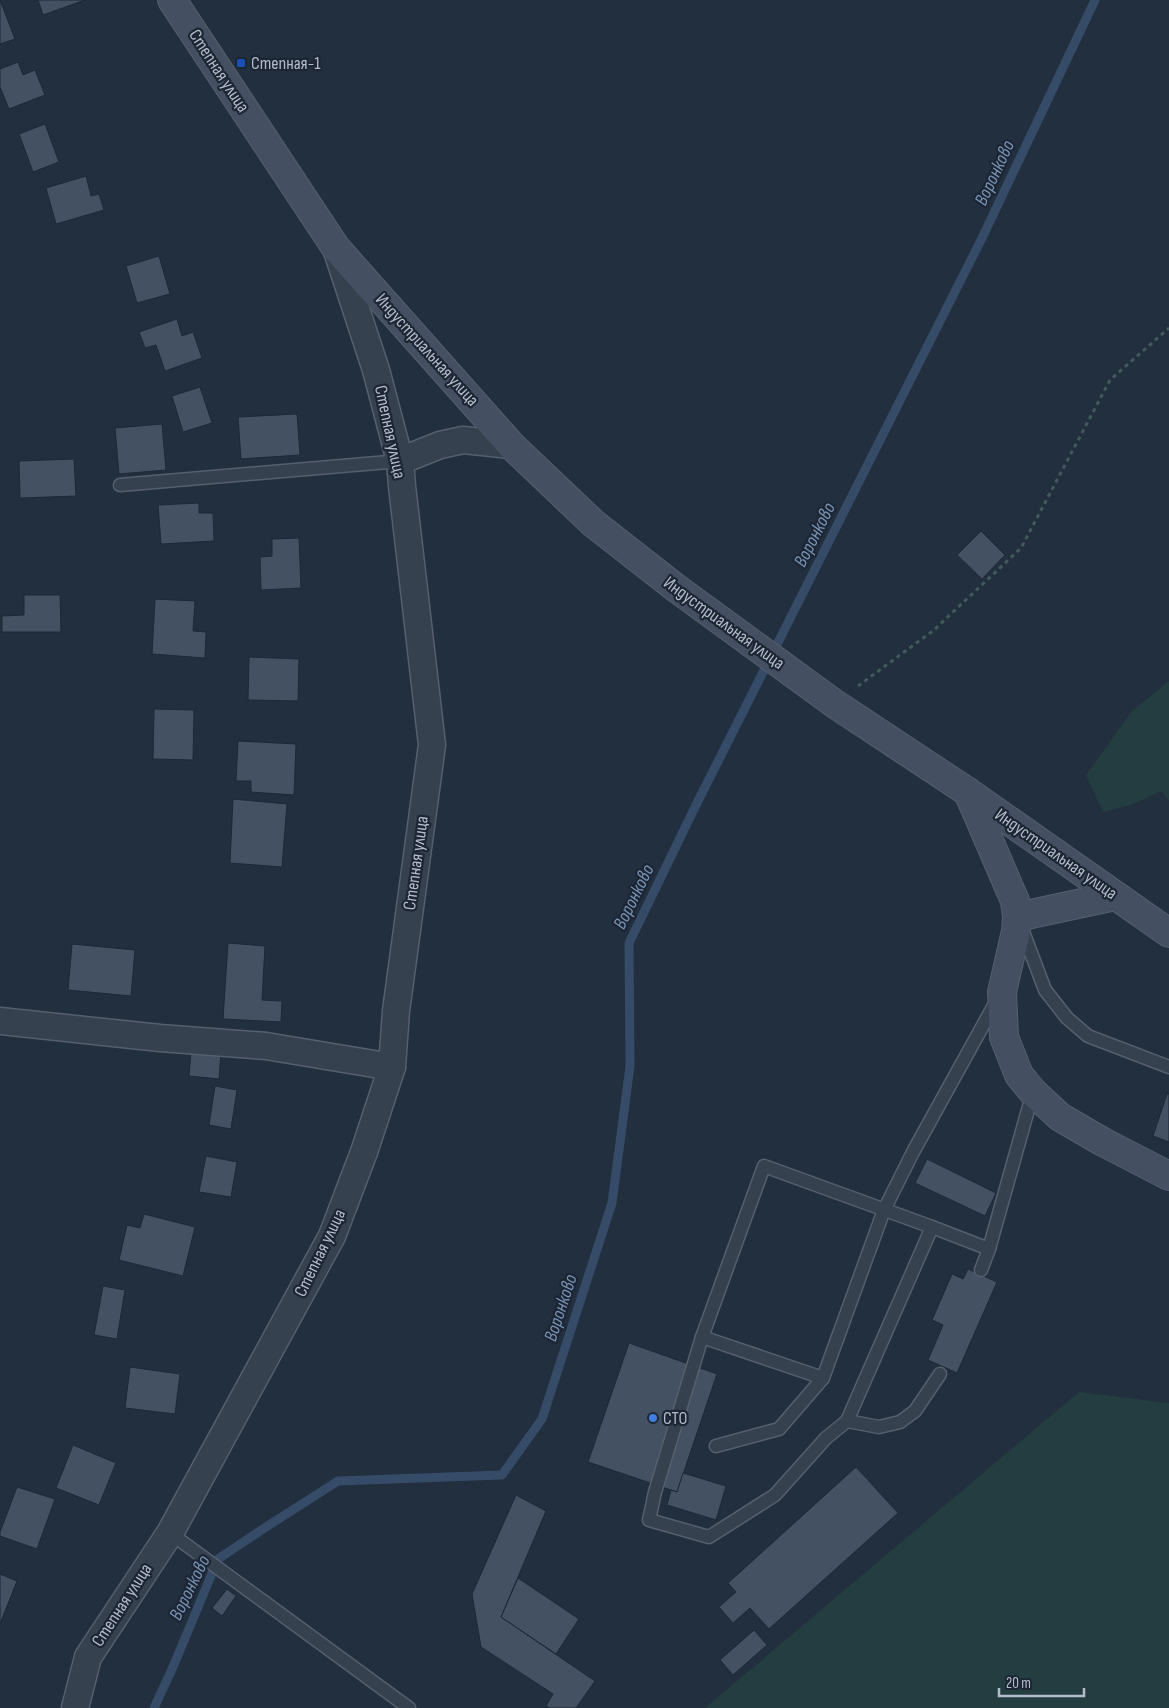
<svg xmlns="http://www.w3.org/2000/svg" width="1169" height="1708" font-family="'Sofia Sans Condensed',sans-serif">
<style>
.green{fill:#243d40}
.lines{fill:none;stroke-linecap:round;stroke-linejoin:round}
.stream{stroke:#354b67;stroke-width:9}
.building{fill:#435163;stroke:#1e2836}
.lane-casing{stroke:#555f6d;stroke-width:15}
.street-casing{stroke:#555f6d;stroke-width:29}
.secondary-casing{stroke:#555f6d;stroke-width:30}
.path{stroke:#425a5d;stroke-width:3;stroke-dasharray:4 4;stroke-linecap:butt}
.lane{stroke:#36414f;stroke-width:12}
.street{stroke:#36414f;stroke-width:26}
.secondary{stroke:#445062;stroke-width:28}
.transit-dot{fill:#1a4fb4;stroke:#1c2634;stroke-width:2}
.shop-dot{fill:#3f7fe0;stroke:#1c2634;stroke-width:2}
.labels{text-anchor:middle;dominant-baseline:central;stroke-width:4.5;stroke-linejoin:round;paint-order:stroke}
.poi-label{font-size:18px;fill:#b2bcca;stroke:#1c2634;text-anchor:start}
.street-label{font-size:18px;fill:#b2bcca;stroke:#1c2634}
.water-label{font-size:19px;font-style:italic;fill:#7893b3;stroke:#1c2634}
</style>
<rect width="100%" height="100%" fill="#222f3f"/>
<!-- green -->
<g class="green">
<path d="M1169,681V801L1162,791L1131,805L1103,812L1086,775L1132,711Z"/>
<path d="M1079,1392L1169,1403V1708H705Z"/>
</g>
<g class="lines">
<!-- stream -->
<path class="stream" d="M154,1708L173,1667L218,1559L266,1527L338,1481L502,1475L542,1419L612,1203L630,1066L629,943L697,803L982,238L1095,0"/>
</g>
<!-- building -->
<g class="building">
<path d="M0,0L15,39L0,44Z"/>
<path d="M38,0H85L43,15Z"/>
<path d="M18,62L23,75L35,70L45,95L9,109L0,87V69Z"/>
<path d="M45,124L59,162L33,172L19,134Z"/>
<path d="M86,176L91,196L99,194L104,210L56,224L46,188Z"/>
<path d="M159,256L170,294L137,303L126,266Z"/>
<path d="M177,319L182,336L193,332L202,358L165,371L156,345L145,348L139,332Z"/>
<path d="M200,387L212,423L183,432L172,396Z"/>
<path d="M297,414L300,455L241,459L238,417Z"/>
<path d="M162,424L166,470L119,474L115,428Z"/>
<path d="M74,459L76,496L20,498L19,461Z"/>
<path d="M199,503V513H213L214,541L161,544L158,505Z"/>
<path d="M981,531L1005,555L982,579L957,555Z"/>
<path d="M299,538L301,588L261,590L260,557L272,556V539Z"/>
<path d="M24,595H60L61,632H2V616L24,615Z"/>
<path d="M155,599L195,601L193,631L206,632L205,658L152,654Z"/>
<path d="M249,657L299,659L298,701L248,700Z"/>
<path d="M154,709L194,710L193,760L153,759Z"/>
<path d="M238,741L296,744L294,795L251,792V781H236Z"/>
<path d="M233,799L287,804L282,867L230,863Z"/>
<path d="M228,943L265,946L262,1000L282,1001L281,1022L223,1019Z"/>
<path d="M72,944L135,950L131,996L68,990Z"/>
<path d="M191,1051L221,1053L219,1079L189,1076Z"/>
<path d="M215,1086L237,1090L231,1129L209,1125Z"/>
<path d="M1167,1094H1169V1142L1153,1136Z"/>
<path d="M206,1156L237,1162L231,1197L199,1192Z"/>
<path d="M927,1159L996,1193L985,1216L915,1183Z"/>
<path d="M144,1214L195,1227L183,1276L119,1260L127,1225L140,1228Z"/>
<path d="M968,1269L997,1282L957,1373L928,1360L943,1325L932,1320L952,1274L963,1279Z"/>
<path d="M103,1286L125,1290L117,1339L94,1335Z"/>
<path d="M629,1343L717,1374L677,1492L588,1462Z"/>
<path d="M130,1367L180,1374L175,1414L125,1408Z"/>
<path d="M73,1445L116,1463L99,1505L56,1488Z"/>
<path d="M856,1467L898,1513L769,1629L750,1608L733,1623L719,1607L736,1592L728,1583Z"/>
<path d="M683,1473L726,1486L716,1520L667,1505L671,1490L677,1492Z"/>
<path d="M17,1487L55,1499L37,1549L0,1536V1532Z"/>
<path d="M516,1495L546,1511L501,1617L595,1681L576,1708H550L546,1706L553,1694L481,1647L472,1594Z"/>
<path d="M0,1574L17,1581L0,1624Z"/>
<path d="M518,1578L579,1619L556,1654L501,1617Z"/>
<path d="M227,1589L236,1596L222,1616L212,1608Z"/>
<path d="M754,1630L767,1645L733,1675L720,1660Z"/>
</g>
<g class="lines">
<defs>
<g id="lane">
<path d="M120,485L400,461"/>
<path d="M1022,929L1045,990L1067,1018L1088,1036L1169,1067"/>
<path d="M764,1166L932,1227L847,1421L826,1438L775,1495L709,1537L649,1520L655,1492L702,1337Z"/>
<path d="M932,1227L989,1249L981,1270"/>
<path d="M989,1249L1033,1092"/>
<path d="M702,1337L823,1378"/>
<path d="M847,1421L879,1427L900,1422L915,1411L940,1374"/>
<path d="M716,1446L779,1429L823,1378L884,1210L913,1152L997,1000"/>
<path d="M170,1533L409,1708"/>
</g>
<g id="street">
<path d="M400,461L440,445L463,440L511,445"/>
<path d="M0,1021L160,1038L266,1046L392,1067"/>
<path d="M75,1708L88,1657L170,1533L332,1236L364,1152L392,1067L396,1011L432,745L402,486L400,461L376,370L336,248"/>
</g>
<g id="secondary">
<path d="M172,0L336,248L511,445L593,523L676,588L835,704L968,792L1169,933"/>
<path d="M968,792L1015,901L1017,917L1016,931L1002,992L1004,1037L1019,1075L1033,1092L1060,1117L1103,1142L1169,1176"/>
<path d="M1017,917L1115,896"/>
</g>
</defs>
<!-- lane casing -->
<use href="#lane" class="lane-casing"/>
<!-- street casing -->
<use href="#street" class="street-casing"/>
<!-- secondary casing -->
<use href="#secondary" class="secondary-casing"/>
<!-- path -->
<path class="path" d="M858,686L934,630L1021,548L1110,380L1169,328"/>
<!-- lane -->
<use href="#lane" class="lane"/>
<!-- street -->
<use href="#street" class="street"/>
<!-- secondary -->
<use href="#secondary" class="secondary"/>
</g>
<!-- markers -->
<rect class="transit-dot" x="236" y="58" width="10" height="10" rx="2.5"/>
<circle class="shop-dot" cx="653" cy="1418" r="5"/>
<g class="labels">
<!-- poi labels -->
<g class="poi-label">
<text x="251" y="63">Степная-1</text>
<text x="663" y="1418">СТО</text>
</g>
<!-- street labels -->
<g class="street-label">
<text transform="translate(219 71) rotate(57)">Степная улица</text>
<text transform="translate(427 350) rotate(48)">Индустриальная улица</text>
<text transform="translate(390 432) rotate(78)">Степная улица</text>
<text transform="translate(724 623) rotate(36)">Индустриальная улица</text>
<text transform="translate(1056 854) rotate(35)">Индустриальная улица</text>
<text transform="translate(416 863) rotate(-82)">Степная улица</text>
<text transform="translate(320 1253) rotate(-64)">Степная улица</text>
<text transform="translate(122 1605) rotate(-57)">Степная улица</text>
</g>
<!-- water labels -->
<g class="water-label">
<text transform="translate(995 173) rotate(-65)">Воронково</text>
<text transform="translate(815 535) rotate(-63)">Воронково</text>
<text transform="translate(634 897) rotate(-64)">Воронково</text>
<text transform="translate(561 1308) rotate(-72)">Воронково</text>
<text transform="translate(190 1588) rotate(-64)">Воронково</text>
</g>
</g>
<!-- scale -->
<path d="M999 1688v8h85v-8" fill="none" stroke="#b2bcca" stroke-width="2.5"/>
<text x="1006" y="1688" font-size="15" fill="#b2bcca" stroke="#1c2634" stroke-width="4" paint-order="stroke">20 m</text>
</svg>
